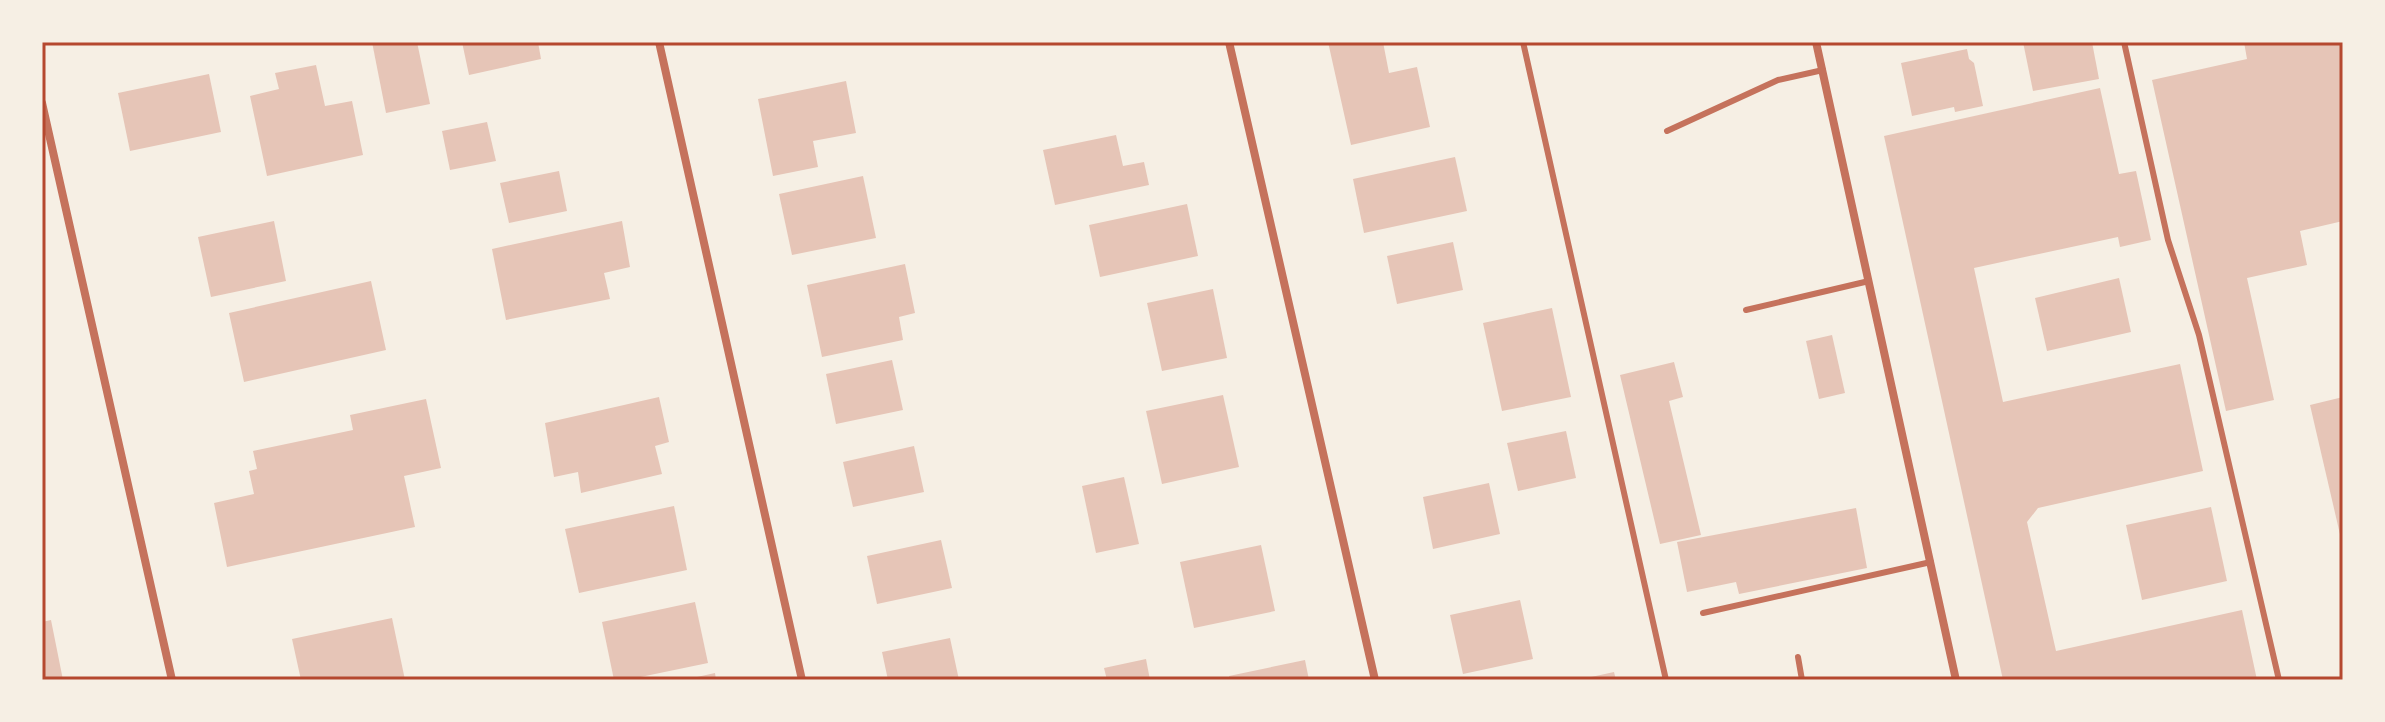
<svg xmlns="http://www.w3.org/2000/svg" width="2385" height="722" font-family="Jost,sans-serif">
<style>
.building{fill:#e6c5b7}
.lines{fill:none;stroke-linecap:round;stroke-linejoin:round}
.service{stroke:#c5725c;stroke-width:6}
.minor{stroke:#c5725c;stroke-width:8}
.neatline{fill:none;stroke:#b5482f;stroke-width:3}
</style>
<rect width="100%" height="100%" fill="#f6efe4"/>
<!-- building -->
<g class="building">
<path d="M372,42H417L430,104L386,113Z"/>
<path d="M462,42H538L541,59L469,75Z"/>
<path d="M1328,42H1383L1389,73L1417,67L1430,127L1351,145Z"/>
<path d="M2023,42H2092L2099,79L2033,91Z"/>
<path d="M2244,42H2343V221L2300,231L2307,265L2247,278L2274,400L2226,411L2152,80L2247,59Z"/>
<path d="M1967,49L1969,59L1974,63L1983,106L1955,112L1954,107L1912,116L1901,63Z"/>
<path d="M316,65L325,106L352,101L363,155L267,176L250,96L279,89L275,73Z"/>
<path d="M209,74L221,132L130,151L118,93Z"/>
<path d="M846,81L856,133L813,141L818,167L773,176L758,99Z"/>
<path d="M2100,88L2119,174L2136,171L2151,240L2120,247L2118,237L1974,268L2003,402L2180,364L2203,471L2038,508L2027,522L2056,651L2242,610L2257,680H2003L1884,136Z"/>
<path d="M487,122L496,161L450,170L442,131Z"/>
<path d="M1116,135L1123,166L1144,162L1149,185L1055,205L1043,150Z"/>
<path d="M1455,157L1467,211L1364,233L1353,179Z"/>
<path d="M559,171L567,211L509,223L500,183Z"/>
<path d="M863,176L876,238L792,255L779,194Z"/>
<path d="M1187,204L1198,256L1100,277L1089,225Z"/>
<path d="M274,221L286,281L211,297L198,237Z"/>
<path d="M622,221L630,267L604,273L610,299L506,320L492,249Z"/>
<path d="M1453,242L1463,290L1397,304L1387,256Z"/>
<path d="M905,264L915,313L899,317L903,340L822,357L807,285Z"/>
<path d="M2119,278L2131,332L2047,351L2035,298Z"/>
<path d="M371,281L386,350L244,382L229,313Z"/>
<path d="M1213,289L1227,358L1162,371L1147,303Z"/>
<path d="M1552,308L1571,397L1502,411L1483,323Z"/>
<path d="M1832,335L1845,393L1819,399L1806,341Z"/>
<path d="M892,360L903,410L836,424L826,374Z"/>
<path d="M1674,362L1683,397L1669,401L1701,535L1660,544L1620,375Z"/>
<path d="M1223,395L1239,467L1162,484L1146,411Z"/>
<path d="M659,397L669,442L655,446L662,474L581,493L578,472L554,477L545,423Z"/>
<path d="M2343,397V543H2342L2310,405Z"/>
<path d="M426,399L441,468L404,476L415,527L227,567L214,503L254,494L249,471L257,469L253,451L353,430L350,415Z"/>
<path d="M1566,431L1576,478L1518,491L1507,443Z"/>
<path d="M914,446L924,492L853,507L843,462Z"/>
<path d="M1124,477L1139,544L1096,553L1082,486Z"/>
<path d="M1489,483L1500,534L1433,549L1423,497Z"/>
<path d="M674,506L687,570L579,593L565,529Z"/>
<path d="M2211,507L2227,581L2142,600L2126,525Z"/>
<path d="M1856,508L1867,568L1739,594L1736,582L1687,592L1677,542Z"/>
<path d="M941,540L952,588L877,604L867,556Z"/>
<path d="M1261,545L1275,611L1194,628L1180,562Z"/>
<path d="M1520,600L1533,659L1463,674L1450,615Z"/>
<path d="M695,602L708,663L626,680H614L602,622Z"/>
<path d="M392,618L405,680H301L292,639Z"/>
<path d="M51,620L63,680H42V622Z"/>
<path d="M950,638L959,680H888L882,652Z"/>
<path d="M1146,659L1150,680H1107L1104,668Z"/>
<path d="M1305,660L1309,680H1230L1229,676Z"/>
<path d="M1614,672L1616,680H1583L1582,679Z"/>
<path d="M715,673L716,680H688V679Z"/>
</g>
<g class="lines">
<!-- service -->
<g class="service">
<path d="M1523,42L1666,680"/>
<path d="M2124,42L2168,240L2199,335L2279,680"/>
<path d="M1667,131L1778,80L1823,70"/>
<path d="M1746,310L1869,281"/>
<path d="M1703,613L1931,562"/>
<path d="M1798,657L1802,680"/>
</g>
<!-- minor -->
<g class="minor">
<path d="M659,42L802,680"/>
<path d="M1229,42L1375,680"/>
<path d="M1816,42L1956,680"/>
<path d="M42,103L172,680"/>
</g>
</g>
<!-- border -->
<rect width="2385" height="722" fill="none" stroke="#f6efe4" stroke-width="88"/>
<rect x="44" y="44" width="2297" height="634" class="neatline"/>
</svg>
